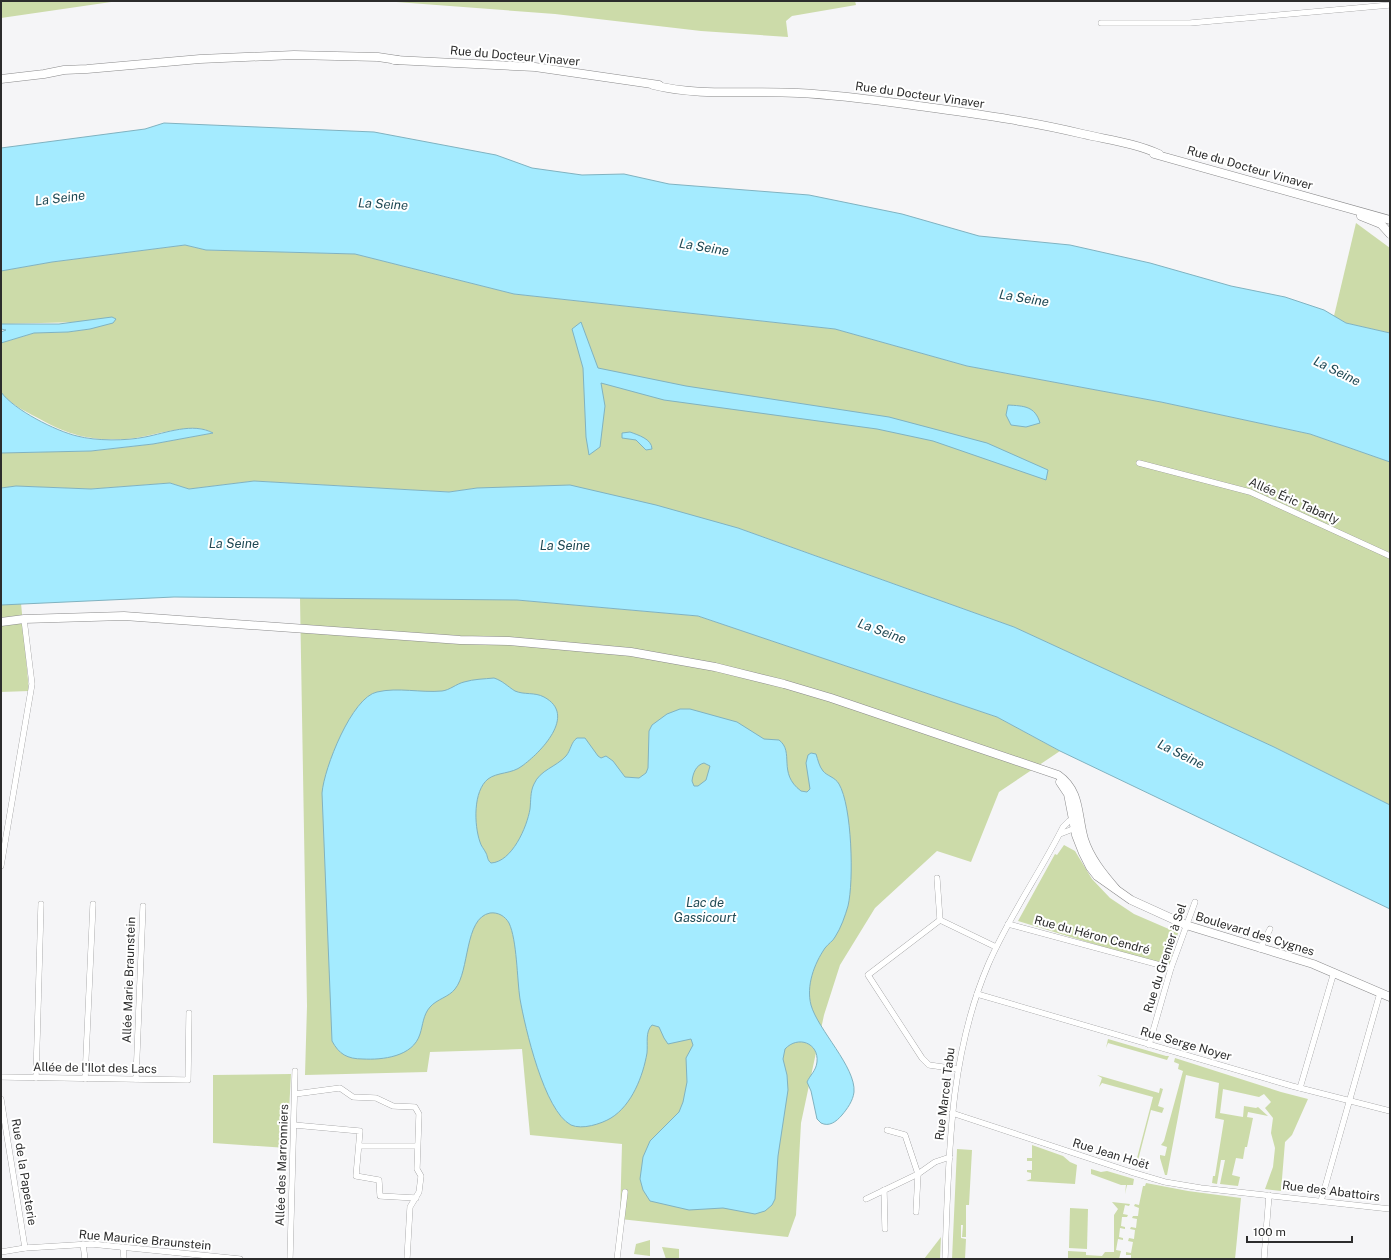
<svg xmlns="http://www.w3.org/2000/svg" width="1391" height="1260" font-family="'Public Sans',sans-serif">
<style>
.green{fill:#ccdba9}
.water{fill:#a4ebff;stroke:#80b2c0;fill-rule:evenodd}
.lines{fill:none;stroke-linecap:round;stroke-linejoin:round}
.street-casing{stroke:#8a8a8b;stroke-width:6}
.secondary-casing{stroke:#8a8a8b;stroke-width:9}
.street{stroke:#fff;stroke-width:5.5}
.secondary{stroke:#fff;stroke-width:8}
.labels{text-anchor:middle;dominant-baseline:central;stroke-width:4;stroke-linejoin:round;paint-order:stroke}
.street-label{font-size:12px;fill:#2c2c2c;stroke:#fff}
.water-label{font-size:13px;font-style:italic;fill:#204a55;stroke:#fff}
</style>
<rect width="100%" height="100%" fill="#f5f5f7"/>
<!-- green -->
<g class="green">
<path d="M1,1H118L1,18Z"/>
<path d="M383,1H855L856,5L792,16L786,21L788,37L701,31L555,14Z"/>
<path d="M1356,223L1390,248V333L1346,323L1334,316Z"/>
<path d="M185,245L206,250L355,254L514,294L835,329L967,366L1161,402L1310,434L1390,462V805L1274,747L1014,627L738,528L477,488L449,492L254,481L189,489L170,483L91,489L16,486L1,488V453L92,451L153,444L213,433C193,420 150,438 126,439C89,441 68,435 36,417C23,410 10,404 1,392V343L34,333L68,332L90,329L81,322L1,324V271L52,262Z"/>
<path d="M300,598L517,600L698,616L997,717L1060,751L999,792L971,862L937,851L875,908L840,965L824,1015L801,1123L796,1215L788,1237L620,1219L622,1144L530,1135L522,1049L430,1052L427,1072L305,1075L307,1006Z"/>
<path d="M21,603L29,691L1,692V605Z"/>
<path d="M1064,845L1075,851L1092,879L1110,898L1134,914L1178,933L1169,967L1018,921L1055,854L1057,855Z"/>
<path d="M1108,1039L1166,1056H1169L1167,1060L1108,1043L1106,1048Z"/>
<path d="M1175,1058L1281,1092L1308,1099L1292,1135L1285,1142L1281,1191L1265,1189L1273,1167L1275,1148L1271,1133L1273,1118L1265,1108L1271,1102L1264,1094L1259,1097L1223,1089L1220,1113L1243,1117L1244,1106L1256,1108L1258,1107L1268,1116L1248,1112L1247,1117L1253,1118L1247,1147H1245L1243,1159L1236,1158L1232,1175L1240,1177L1238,1186L1220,1184L1225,1160H1221L1217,1184L1212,1183L1213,1176H1215L1224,1120L1215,1118L1219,1083L1186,1075L1167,1175H1165L1160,1158V1155L1165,1156L1167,1147L1161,1145L1164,1141L1183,1071L1178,1069L1179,1064L1174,1062Z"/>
<path d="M291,1074L287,1148L213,1143V1075Z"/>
<path d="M1097,1075L1159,1093L1160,1088L1163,1089L1158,1106L1164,1108L1162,1113L1151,1110L1136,1168L1134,1162L1128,1159L1134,1161L1137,1158L1153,1097L1102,1083L1099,1087L1102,1078Z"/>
<path d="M1032,1145L1063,1156L1070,1162L1077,1165L1075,1184L1026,1181L1031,1179V1173L1027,1172V1170H1032V1161H1027V1158H1032Z"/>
<path d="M957,1149L972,1150L969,1205H966V1237H962L963,1225H961V1238L966,1239L965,1259H952Z"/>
<path d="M1091,1169L1101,1172L1107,1171L1134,1179L1133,1185H1127L1125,1194L1126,1185H1121L1091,1174Z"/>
<path d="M1146,1183L1188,1191L1241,1198L1235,1259H1131V1255H1126V1252L1131,1253L1133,1242L1128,1241L1129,1238L1134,1239L1135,1230L1130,1229L1131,1227L1136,1228L1137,1219L1132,1218L1133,1216H1138L1139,1208L1134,1206L1135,1204L1139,1205L1143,1186H1145Z"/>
<path d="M1112,1202L1130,1204L1129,1206L1125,1205L1123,1214L1128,1215L1127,1217H1122L1121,1226L1125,1227V1229L1120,1228L1119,1237L1123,1238V1240L1118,1239L1116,1250L1121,1251L1119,1259H1068V1251L1086,1252V1255L1102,1256L1105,1252H1114V1215L1118,1209Z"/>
<path d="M1070,1208L1088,1209L1087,1249L1069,1248Z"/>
<path d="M941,1237L940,1259H924Z"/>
<path d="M650,1240V1256L634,1254L636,1244Z"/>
<path d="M662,1247L679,1249V1259H666Z"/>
</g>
<!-- water -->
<g class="water">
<path d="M164,123L374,132L496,155L532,168L582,175L624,174L669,184L809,195L902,214L979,236L1070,245L1150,263L1231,286L1285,297L1324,310L1346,323L1390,333V462L1310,434L1161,402L967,366L835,329L514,294L355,254L206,250L185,245L52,262L1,271V148L145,129Z"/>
<path d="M112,317L116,319L113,323L90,329L68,332L34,333L1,343V332L6,330L1,329V324H59Z"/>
<path d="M581,322L598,368L686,386L889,417L987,443L1048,470L1046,480L933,441L877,429L664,400L601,383L605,406L600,447L589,455L586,437L583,368L572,329Z"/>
<path d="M1,392C14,410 56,431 77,436C96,441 126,441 145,437C166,433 193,422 213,433L153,444L91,451L1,453Z"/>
<path d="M1008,405C1024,406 1035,406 1040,423L1026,427L1011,425L1006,415Z"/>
<path d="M630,432C638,435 652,439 652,449L646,450L636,440L622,438V433Z"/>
<path d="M254,481L449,492L477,488L570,485L656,505L738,528L1014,627L1274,747L1390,805V909L1060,751L997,717L698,616L517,600L174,597L1,605V488L16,486L91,489L170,483L189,489Z"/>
<path d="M494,678C503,681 507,686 515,691C524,695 535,692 544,697C578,715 540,753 522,766C512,774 497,772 488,779C473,791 474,825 480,842C481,846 484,849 486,853C488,857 487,860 491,863C512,862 527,827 530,809C531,801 530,792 534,784C540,770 556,767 566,756C571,750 571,742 577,738H585L598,756L601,758L606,756L613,761L625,777L639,778L646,773L648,768L649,731L652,725L667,714L680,709H690L737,722L764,739L779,740C795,752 777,773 801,791L807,792L810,789L806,763L808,755L811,753L816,754C818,760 819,766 823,771C827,776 835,777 839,784C852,806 854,881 848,906C845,916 841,928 835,937C833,941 828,944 825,948C814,964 806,986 811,1005C818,1030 856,1067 854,1092C853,1101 847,1109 842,1115C836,1122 829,1127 821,1123L817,1119L811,1091L807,1082C810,1075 816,1071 817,1062C819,1043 798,1035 785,1049L783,1059L787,1075L788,1090L778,1156L775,1199L772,1205L765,1211L755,1214L723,1208L689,1210L650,1201L643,1190L640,1179L643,1157L650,1141L679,1112L683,1102L687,1082L686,1058L693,1045L691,1039L668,1044L664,1038L659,1027L652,1025C645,1032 648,1043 647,1053C643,1076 632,1105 611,1118C601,1124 582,1130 571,1125C544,1111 525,1027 520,999C517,979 517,940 509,923C505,916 498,912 490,913C464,918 470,971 455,989C449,997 437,999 430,1007C423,1015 423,1025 420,1034C413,1057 382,1060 363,1059C347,1059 339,1054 332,1041L322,793C324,768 352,697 377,692C398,687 421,693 442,691C450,690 456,684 464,682C474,679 484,679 494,678ZM704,763L710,766L706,780L698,786H694L692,781C693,773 696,765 704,763Z"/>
</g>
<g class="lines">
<defs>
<g id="street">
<path d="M1101,23H1190L1390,5"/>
<path d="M1139,463L1250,492L1390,556"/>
<path d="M1060,834L1078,827"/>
<path d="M1,866L32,684L24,619"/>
<path d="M937,878L940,920"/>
<path d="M1008,924L1171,968"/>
<path d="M1260,949L1270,929"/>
<path d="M977,994L1292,1086L1390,1111"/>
<path d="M1149,1045L1171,968L1195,902"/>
<path d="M957,1069L929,1065L922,1058L868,975L940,920L996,947"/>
<path d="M1,1077L188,1080L189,1013"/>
<path d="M36,1078L41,904"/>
<path d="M85,1079L93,904"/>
<path d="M136,1079L143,906"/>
<path d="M1300,1088L1334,972"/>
<path d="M295,1094L340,1088L353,1097L376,1098L393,1106L415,1107L419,1114L417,1169L421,1176L419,1192L410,1207L407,1259"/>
<path d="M1,1099L25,1248"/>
<path d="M952,1113L1131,1172L1165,1182L1201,1188L1390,1209"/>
<path d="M294,1125L360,1131L356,1176L379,1180L380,1196L416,1198"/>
<path d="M887,1130L905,1135L918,1174L916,1212"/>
<path d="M359,1146H417"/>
<path d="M884,1190L885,1229"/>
<path d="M866,1199L918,1174L935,1162L950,1157"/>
<path d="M1321,1201L1380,993"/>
<path d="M83,1244L85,1259"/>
<path d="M123,1247L124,1259"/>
<path d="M1,1252L25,1248L91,1244L240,1259"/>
<path d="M290,1259L295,1071"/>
<path d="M617,1259L625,1192"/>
<path d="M945,1259C949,1159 948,1059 988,965C1009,916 1040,873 1063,827L1069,821L1076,819"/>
<path d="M1264,1259L1269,1195"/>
</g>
<g id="secondary">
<path d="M394,60L535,67L659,85"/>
<path d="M1,79L44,74L64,70L87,69L200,59L294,55L378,57L398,60"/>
<path d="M653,85C701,97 749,90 798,93C844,95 889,102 934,108C984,115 1034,122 1083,134C1109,140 1135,143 1159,154"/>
<path d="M1154,154L1390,220"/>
<path d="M1361,216L1381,224L1390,234"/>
<path d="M1,622L24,619L124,616L460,640L509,641L631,652L715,667L784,684L831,698L1058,775C1081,791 1077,815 1084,839C1090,858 1103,874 1116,889"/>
<path d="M1060,782L1068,794L1076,835L1083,853L1090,867L1097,876L1131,900L1186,925L1313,964L1390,997"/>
</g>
</defs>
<!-- street casing -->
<use href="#street" class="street-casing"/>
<!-- secondary casing -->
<use href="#secondary" class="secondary-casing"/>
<!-- street -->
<use href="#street" class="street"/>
<!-- secondary -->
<use href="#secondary" class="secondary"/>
</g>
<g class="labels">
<!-- street labels -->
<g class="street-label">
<text transform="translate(515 56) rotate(5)">Rue du Docteur Vinaver</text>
<text transform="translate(920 95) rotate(8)">Rue du Docteur Vinaver</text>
<text transform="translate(1250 168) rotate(16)">Rue du Docteur Vinaver</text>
<text transform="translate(1294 501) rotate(24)">Allée Éric Tabarly</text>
<text transform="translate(1255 934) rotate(17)">Boulevard des Cygnes</text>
<text transform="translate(1092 935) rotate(15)">Rue du Héron Cendré</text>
<text transform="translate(1165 958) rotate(-72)">Rue du Grenier à Sel</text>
<text transform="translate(129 980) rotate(-88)">Allée Marie Braunstein</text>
<text transform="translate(1186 1044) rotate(16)">Rue Serge Noyer</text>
<text transform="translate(95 1068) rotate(1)">Allée de l'Ilot des Lacs</text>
<text transform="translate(945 1094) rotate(-83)">Rue Marcel Tabu</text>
<text transform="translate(1111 1154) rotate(17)">Rue Jean Hoët</text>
<text transform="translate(282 1165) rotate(-88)">Allée des Marronniers</text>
<text transform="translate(24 1172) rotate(81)">Rue de la Papeterie</text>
<text transform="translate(1331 1191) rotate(7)">Rue des Abattoirs</text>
<text transform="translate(145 1240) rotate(5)">Rue Maurice Braunstein</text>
</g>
<!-- water labels -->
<g class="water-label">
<text transform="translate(60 198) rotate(-7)">La Seine</text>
<text transform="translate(383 204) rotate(3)">La Seine</text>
<text transform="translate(704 247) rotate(9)">La Seine</text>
<text transform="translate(1024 298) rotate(9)">La Seine</text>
<text transform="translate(1337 371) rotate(26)">La Seine</text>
<text x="234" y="543">La Seine</text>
<text x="565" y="545">La Seine</text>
<text transform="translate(882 631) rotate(20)">La Seine</text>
<text transform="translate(1181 754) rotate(26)">La Seine</text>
<text x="705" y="902">Lac de<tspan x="705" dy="15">Gassicourt</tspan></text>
</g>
</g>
<!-- border -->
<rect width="1391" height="1260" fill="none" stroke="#2c2c2c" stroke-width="4"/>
<!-- scale -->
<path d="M1247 1236v6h105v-6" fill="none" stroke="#2c2c2c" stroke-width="2"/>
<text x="1253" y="1236" font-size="12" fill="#2c2c2c" stroke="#ffffff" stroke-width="3" paint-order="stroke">100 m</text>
</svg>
